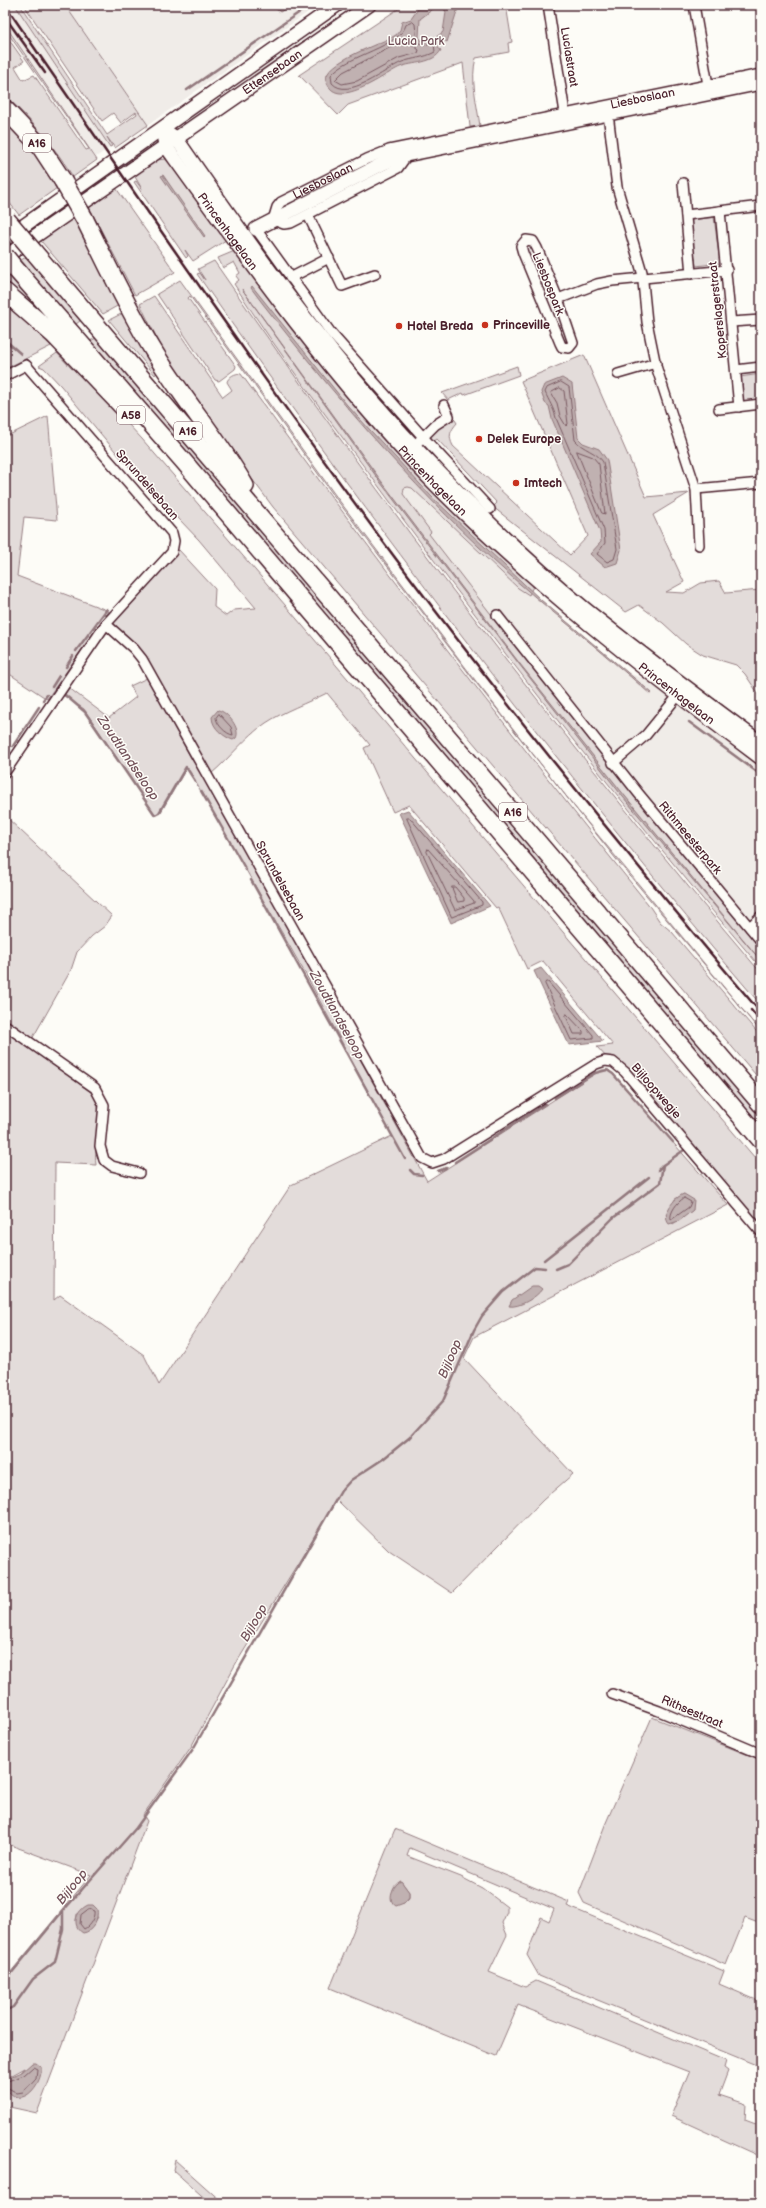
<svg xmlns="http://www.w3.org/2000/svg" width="766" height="2208" font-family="'Balsamiq Sans',sans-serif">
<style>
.built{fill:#f0ece8}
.green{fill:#e3dcda;stroke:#967e82;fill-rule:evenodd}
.water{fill:#c0b1b1;stroke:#91777b;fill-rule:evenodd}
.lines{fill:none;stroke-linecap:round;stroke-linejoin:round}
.shore{stroke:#795961;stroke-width:1}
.stream{stroke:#91777b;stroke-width:2.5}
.street-casing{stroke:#4a1f2b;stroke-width:12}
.secondary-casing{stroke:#4a1f2b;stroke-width:16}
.highway-casing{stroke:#4a1f2b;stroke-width:20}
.street{stroke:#fdfcf7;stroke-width:9}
.secondary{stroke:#fdfcf7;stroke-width:13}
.highway{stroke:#fdfcf7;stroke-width:17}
.rail{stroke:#4a1f2b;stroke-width:2.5}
.highway-bridge-casing{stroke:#4a1f2b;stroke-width:20;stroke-linecap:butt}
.highway-bridge{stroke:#fdfcf7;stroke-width:17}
.poi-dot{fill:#c8321e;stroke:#fdfcf7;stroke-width:1.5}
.labels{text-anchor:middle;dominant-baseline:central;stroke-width:3;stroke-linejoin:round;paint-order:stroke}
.shield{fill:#fdfcf7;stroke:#806168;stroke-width:1}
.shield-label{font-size:11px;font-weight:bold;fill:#4a1f2b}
.park-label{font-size:12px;fill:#704e57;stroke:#fdfcf7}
.street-label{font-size:12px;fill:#4a1f2b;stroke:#fdfcf7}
.poi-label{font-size:12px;font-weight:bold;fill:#4a1f2b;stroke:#fdfcf7;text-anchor:start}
.water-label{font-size:13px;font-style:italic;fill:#73525a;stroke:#fdfcf7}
</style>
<rect width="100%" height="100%" fill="#fdfcf7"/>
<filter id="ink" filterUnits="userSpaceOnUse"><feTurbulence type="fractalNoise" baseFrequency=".025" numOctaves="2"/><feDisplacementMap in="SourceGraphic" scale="8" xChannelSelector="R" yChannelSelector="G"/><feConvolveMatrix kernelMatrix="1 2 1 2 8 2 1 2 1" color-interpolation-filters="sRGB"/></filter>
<g filter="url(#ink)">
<!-- built -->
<g class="built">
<path d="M5,5H15L112,146L96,157L5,25Z"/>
<path d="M65,5H318L148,125Z"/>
<path d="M405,473L493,560L568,626L626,673L644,678L761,765V966L382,482Z"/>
</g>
<!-- green -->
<g class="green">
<path d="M15,5H20L107,135L137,114L136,112L121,123L113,113L102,121L24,5H65L148,125L115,148L107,137L112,146L110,147Z"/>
<path d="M404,5H506L512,42L508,43L509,52L476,58C470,79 477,104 480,126L470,127L463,63L348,105L338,115L299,75Z"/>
<path d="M5,25L97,160L73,177C57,149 30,119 5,95V34L24,61L15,67L23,80L34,75L86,150L89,149L5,29Z"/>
<path d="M5,118L38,157L57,188L19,215L5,197Z"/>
<path d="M150,142L153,146L127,165L123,160Z"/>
<path d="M166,159L173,161L229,238L193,261L185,250L188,256L186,258L134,182L136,181L142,189L134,175L156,160Z"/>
<path d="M104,173L108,178L86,194L82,188Z"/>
<path d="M116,188L175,272L135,295L89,207Z"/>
<path d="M65,200L68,206L36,229L32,224Z"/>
<path d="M74,217L119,305L103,314L41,241Z"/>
<path d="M714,217L720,263L696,266L690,220Z"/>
<path d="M237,250L535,582L529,595L518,588L412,488L408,487L404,488L403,494L431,532L429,534C537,674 646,814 761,948V968C631,816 507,659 388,499C336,428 281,358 234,284L239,280L236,276L240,273L234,262L223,268L218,258Z"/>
<path d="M28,256L81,320L75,325L21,260Z"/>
<path d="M214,261C384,507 567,745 761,973V1005C561,771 374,527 197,274L200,273L205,280L198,269Z"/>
<path d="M5,272L36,306L5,281Z"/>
<path d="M180,280L338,499L478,684L573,805L761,1032L620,864L477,684L337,500L190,296L188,298L236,366L235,369L219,381L215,380L157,294Z"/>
<path d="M154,296L223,397L232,390L227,382C228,377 236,372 241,374C372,554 507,730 648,904L660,922L672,932L761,1037V1081L273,507C242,465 208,424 180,379C165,355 152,329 140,304Z"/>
<path d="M5,305L25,321L51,346L5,369Z"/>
<path d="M123,313L158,371L155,375L109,320Z"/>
<path d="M96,338L761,1116V1128L90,341Z"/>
<path d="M57,353L72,369L75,367L142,439L274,592L761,1165V1227L597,1047L613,1045L543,961L527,969L498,907L496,908L409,805L393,812L364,748L370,745L327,693C307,703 284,711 266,723C245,737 230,758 211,774L144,655L110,624L179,550L215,589L214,607L226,616L234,610L256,608L199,540L120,457L61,386L44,368L39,366Z"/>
<path d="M584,355L646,497L689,493L653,515L684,582L666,592L684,593L701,583L719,581L726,593L761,590V698L745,674L736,665L703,655L686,644L663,623L639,605L626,612L493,507L497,503L437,439L432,443L429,439V437C436,431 446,420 455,420L457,423C450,431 448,436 453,446L570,555L588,536L521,381Z"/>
<path d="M517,366L519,375L464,395L463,393L448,400L442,393Z"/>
<path d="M761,374V400L742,402L740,377Z"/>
<path d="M48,416L57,520L24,517L17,576L109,611L47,699L5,671V437Z"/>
<path d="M678,675H682L761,734V739Z"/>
<path d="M147,678L191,758L217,799L427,1181L588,1078L602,1070H609L728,1205L474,1337L464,1358L573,1474L543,1500L452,1593L389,1551L337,1500L235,1665L191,1747L143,1815L147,1821L37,2113L5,2106V2088L6,2089L25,2068L5,2079V1979L91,1875L5,1843V1030L92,1093C107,1114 93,1142 96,1165L55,1163L54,1300L60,1295L144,1355L159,1385L291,1185L392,1136L305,973L187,767L161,812L155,814L84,709L64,696L69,688L109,718L136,697L130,686ZM684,1194L693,1210L673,1224L666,1215L675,1199ZM77,1914L98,1917L92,1927L76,1921Z"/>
<path d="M5,816L112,916L105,926L92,936L77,952L71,970L31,1041L5,1022Z"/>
<path d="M652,1717L761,1760V1924L745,1918L726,1965L584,1903L579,1893L605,1825Z"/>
<path d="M395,1829L569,1902L567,1906L724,1971L719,1984L761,2002V2067L539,1976L527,1955L541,1917L549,1921L554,1909L410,1848L407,1856L461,1877L482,1888L507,1907V1912L502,1923L507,1935L489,1972L525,1987L536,1981L726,2061L724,2068L728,2071L719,2095L746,2104L745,2120L761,2126V2157L671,2116L689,2072L518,2005L496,2056L330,1988ZM401,1881L409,1892V1898L404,1903L392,1899C392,1890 393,1885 401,1881Z"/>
<path d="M175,2160L223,2203H210L173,2170Z"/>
</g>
<!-- water -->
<g class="water">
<path d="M271,5H292L280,12Z"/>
<path d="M421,5H459L447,42L444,40L438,48L441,50C434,64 412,62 400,67C384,74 335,113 326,80C325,61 381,44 396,35L400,30L402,22L411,19ZM437,6L443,7L446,12L443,32L435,38L422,41L419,37L420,19Z"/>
<path d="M163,175L205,236L204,237L161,176Z"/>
<path d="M252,286L347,405L432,497L541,600L652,693L650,694C599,648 544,607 493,560C408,482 334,395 263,304L251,288Z"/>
<path d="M242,289L382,482L520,664L625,796L761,961L623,797L519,664L381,483Z"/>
<path d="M562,378L572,384L578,438L583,443L599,449L607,460L621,550L617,563L605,567L590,554L601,542L600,531L552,419L549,406L545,403L541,392L544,385Z"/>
<path d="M218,710C228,712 241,729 236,738L233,740C224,737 212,728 212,717Z"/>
<path d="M408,810L490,906L451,923L399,813Z"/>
<path d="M541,968L603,1041L569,1045L534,971Z"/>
<path d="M684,1194L694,1200L693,1210L679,1221L669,1224C661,1215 674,1197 684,1194Z"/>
<path d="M532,1286H538L542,1289C537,1297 519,1308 509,1306L512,1300Z"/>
<path d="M401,1881L409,1892V1897L404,1903L396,1906C386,1900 393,1885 401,1881Z"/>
<path d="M88,1905H93L97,1909C99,1918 93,1932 83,1933C70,1925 77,1910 88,1905Z"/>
<path d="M32,2063H36L41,2067C43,2079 30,2100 17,2097C12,2096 9,2092 6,2089L5,2079L22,2072Z"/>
</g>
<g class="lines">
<!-- shore -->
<g class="shore">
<path d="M413,22L415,24L417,42L423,45L434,43L435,52C424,58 413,58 402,62C385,69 348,101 332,83L331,75C347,55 400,47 406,25Z"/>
<path d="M408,36L413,45L419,50L418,53L399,58L357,81L342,84L335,80L343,72L397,44Z"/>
<path d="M561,382L569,387L575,440C583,450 596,451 603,462L617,549L614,559L607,562L597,554L605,543L604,530L556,418C553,406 549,402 545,392L547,388Z"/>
<path d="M560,388L564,391L568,424L566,426L560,416L557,403L551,393Z"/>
<path d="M577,451L593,457L599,464L605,514L602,513Z"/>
<path d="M219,714L231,727L233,735C226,734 217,725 216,718Z"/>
<path d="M407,818H410L482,902V905L452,917Z"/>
<path d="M428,849L474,901V903L455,910L427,852Z"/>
<path d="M452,887H455L464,898V901L458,902Z"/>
<path d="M546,982H548L593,1035V1038L571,1040L545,984Z"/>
<path d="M567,1014L583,1031V1034H574L566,1016Z"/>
<path d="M684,1198L691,1202L689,1207L671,1220C669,1213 677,1202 684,1198Z"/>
<path d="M89,1909L94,1911C95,1917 90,1926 84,1929L80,1924L81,1915Z"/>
<path d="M5,2082L24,2075L33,2067L37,2069L36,2078L23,2092L17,2093L5,2086"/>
</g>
<!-- stream -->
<g class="stream">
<path d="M187,90L310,5"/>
<path d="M5,340L21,354"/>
<path d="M76,651L107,609"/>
<path d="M66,667L73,656"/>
<path d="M52,687L59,676"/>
<path d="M65,695L85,712L155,815L159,813L186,767L195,781"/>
<path d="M43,700L47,695"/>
<path d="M689,722L761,775"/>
<path d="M13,746L39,707"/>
<path d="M5,758L9,752"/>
<path d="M201,791L246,870"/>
<path d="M251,880L405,1159"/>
<path d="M555,1098L595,1073L607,1070L613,1074L673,1142"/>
<path d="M455,1162L545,1104"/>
<path d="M410,1170L414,1174L422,1175"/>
<path d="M658,1170L663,1165"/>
<path d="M438,1171L446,1168"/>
<path d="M544,1260L649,1177"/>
<path d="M556,1269L568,1264L613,1218L660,1183L663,1165L684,1150"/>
<path d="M5,1981L62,1912"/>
<path d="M5,2011L13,2007L33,1979L55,1962L63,1929V1911L136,1828L193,1749L341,1491L351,1480L383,1459L409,1438L443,1401L474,1330L482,1316L503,1292L535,1267L545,1268"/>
</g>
<defs>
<g id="street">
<path d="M548,5L565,113"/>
<path d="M694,5L708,85"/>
<path d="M608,114L617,187L642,272L647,322L656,366L696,489L699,545"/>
<path id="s1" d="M408,154L398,168L291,223L284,224L273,220L277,207L281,202L367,159L389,150L761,74"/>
<path d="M683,183L691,274"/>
<path d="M720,211L739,407"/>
<path d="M308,215L342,286L375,274"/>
<path d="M686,215L761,206"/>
<path d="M256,229L331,333L423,437L490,509"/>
<path d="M290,278L329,258"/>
<path d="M558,299L573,343L569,348L562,347L560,343L523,253L521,246L526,240L533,241L537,248L558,299L597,284L612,281L727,270"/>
<path d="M731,322L761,320"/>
<path d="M736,370L761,367"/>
<path d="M618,374L656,363"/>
<path d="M5,376L26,365L172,533L174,541L172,552L106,624L5,772"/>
<path d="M719,409L761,404"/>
<path d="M419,441L435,425L449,416L444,405"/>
<path d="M696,489L761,483"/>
<path d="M497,615L639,794L761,941"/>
<path d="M106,624L134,649L142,659L422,1158L432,1163L444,1159L596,1064L605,1061L613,1062L625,1072L761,1232"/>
<path d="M613,763L646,735L681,692"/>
<path d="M750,927L761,916"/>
<path d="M5,1025L95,1088L104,1105L100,1146L104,1160L112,1166L139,1173"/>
<path d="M612,1694L659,1711L761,1754"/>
</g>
<g id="secondary">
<path id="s2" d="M162,129L165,145C248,260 330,375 428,477C529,581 645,671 761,758"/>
<path d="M162,129L176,138C256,254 337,369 436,469C483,518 533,566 585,609C642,655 702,699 761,743"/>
<path d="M256,229L384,163L401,156L761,83"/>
<path d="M5,239L337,5"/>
<path id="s3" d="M5,257L369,5"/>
</g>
<g id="highway">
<path d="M5,109L40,146L63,181"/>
<path d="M84,218C106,262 127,308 153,350C181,397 218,438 245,486"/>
<path d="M34,252L761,1104"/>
<path d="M13,266L185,463L761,1140"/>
<path d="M5,292L54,335L123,407"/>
</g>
</defs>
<!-- street casing -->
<use href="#street" class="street-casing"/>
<!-- secondary casing -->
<use href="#secondary" class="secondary-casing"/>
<!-- highway casing -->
<use href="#highway" class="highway-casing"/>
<!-- street -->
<use href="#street" class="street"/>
<!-- secondary -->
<use href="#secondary" class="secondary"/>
<!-- highway -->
<use href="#highway" class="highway"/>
<!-- rail -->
<g class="rail">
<path d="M5,5C133,191 261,378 396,559C513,714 635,865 761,1013"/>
<path d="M5,17L45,73"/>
<path d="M751,1010L761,1022"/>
</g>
<defs>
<g id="highway-bridge">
<path d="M63,181L84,218"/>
<path d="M7,220L34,252"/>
<path d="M5,256L13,266"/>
</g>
</defs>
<!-- highway-bridge casing -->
<use href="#highway-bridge" class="highway-bridge-casing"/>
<!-- highway-bridge -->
<use href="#highway-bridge" class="highway-bridge"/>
</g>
</g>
<!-- markers -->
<g class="poi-dot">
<circle cx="485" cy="325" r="4"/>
<circle cx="399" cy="326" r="4"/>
<circle cx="479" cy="439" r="4"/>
<circle cx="516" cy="483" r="4"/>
</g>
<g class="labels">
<!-- shield labels -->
<g class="shield">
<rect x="23" y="134" width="28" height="18" rx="3"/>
<rect x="117" y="406" width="28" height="18" rx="3"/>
<rect x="174" y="422" width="28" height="18" rx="3"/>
<rect x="499" y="803" width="28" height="18" rx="3"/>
</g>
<g class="shield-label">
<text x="37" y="143">A16</text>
<text x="131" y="415">A58</text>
<text x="188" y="431">A16</text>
<text x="513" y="812">A16</text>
</g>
<!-- park labels -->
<g class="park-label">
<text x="416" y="41">Lucia Park</text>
</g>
<!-- street labels -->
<g class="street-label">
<text transform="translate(569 57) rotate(81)">Luciastraat</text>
<text stroke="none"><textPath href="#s3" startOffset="325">Ettensebaan</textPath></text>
<text stroke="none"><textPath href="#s1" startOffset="555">Liesboslaan</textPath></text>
<text stroke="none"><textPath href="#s1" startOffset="223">Liesboslaan</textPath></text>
<text stroke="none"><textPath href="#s2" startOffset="123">Princenhagelaan</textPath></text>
<text transform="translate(548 284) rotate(68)">Liesbospark</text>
<text transform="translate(718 310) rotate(-96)">Koperslagerstraat</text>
<text stroke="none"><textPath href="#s2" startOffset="446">Princenhagelaan</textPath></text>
<text transform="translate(147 485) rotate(49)">Sprundelsebaan</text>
<text stroke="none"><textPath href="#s2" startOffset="770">Princenhagelaan</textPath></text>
<text transform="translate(690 838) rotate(50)">Rithmeesterpark</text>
<text transform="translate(280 881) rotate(61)">Sprundelsebaan</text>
<text transform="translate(656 1091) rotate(49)">Bijloopwegje</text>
<text transform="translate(692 1712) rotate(23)">Rithsestraat</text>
</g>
<!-- poi labels -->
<g class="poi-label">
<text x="493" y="325">Princeville</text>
<text x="407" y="326">Hotel Breda</text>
<text x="487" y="439">Delek Europe</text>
<text x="524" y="483">Imtech</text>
</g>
<!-- water labels -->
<g class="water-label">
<text transform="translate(128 758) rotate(56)">Zoudtlandseloop</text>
<text transform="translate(337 1015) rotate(61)">Zoudtlandseloop</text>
<text transform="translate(450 1359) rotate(-67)">Bijloop</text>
<text transform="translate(254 1623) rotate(-60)">Bijloop</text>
<text transform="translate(72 1887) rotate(-51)">Bijloop</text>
</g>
</g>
<!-- margin -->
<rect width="766" height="2208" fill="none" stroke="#fdfcf7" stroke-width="20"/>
<rect x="10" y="10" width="746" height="2188" fill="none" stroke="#4a1f2b" stroke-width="1.5" filter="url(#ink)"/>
</svg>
